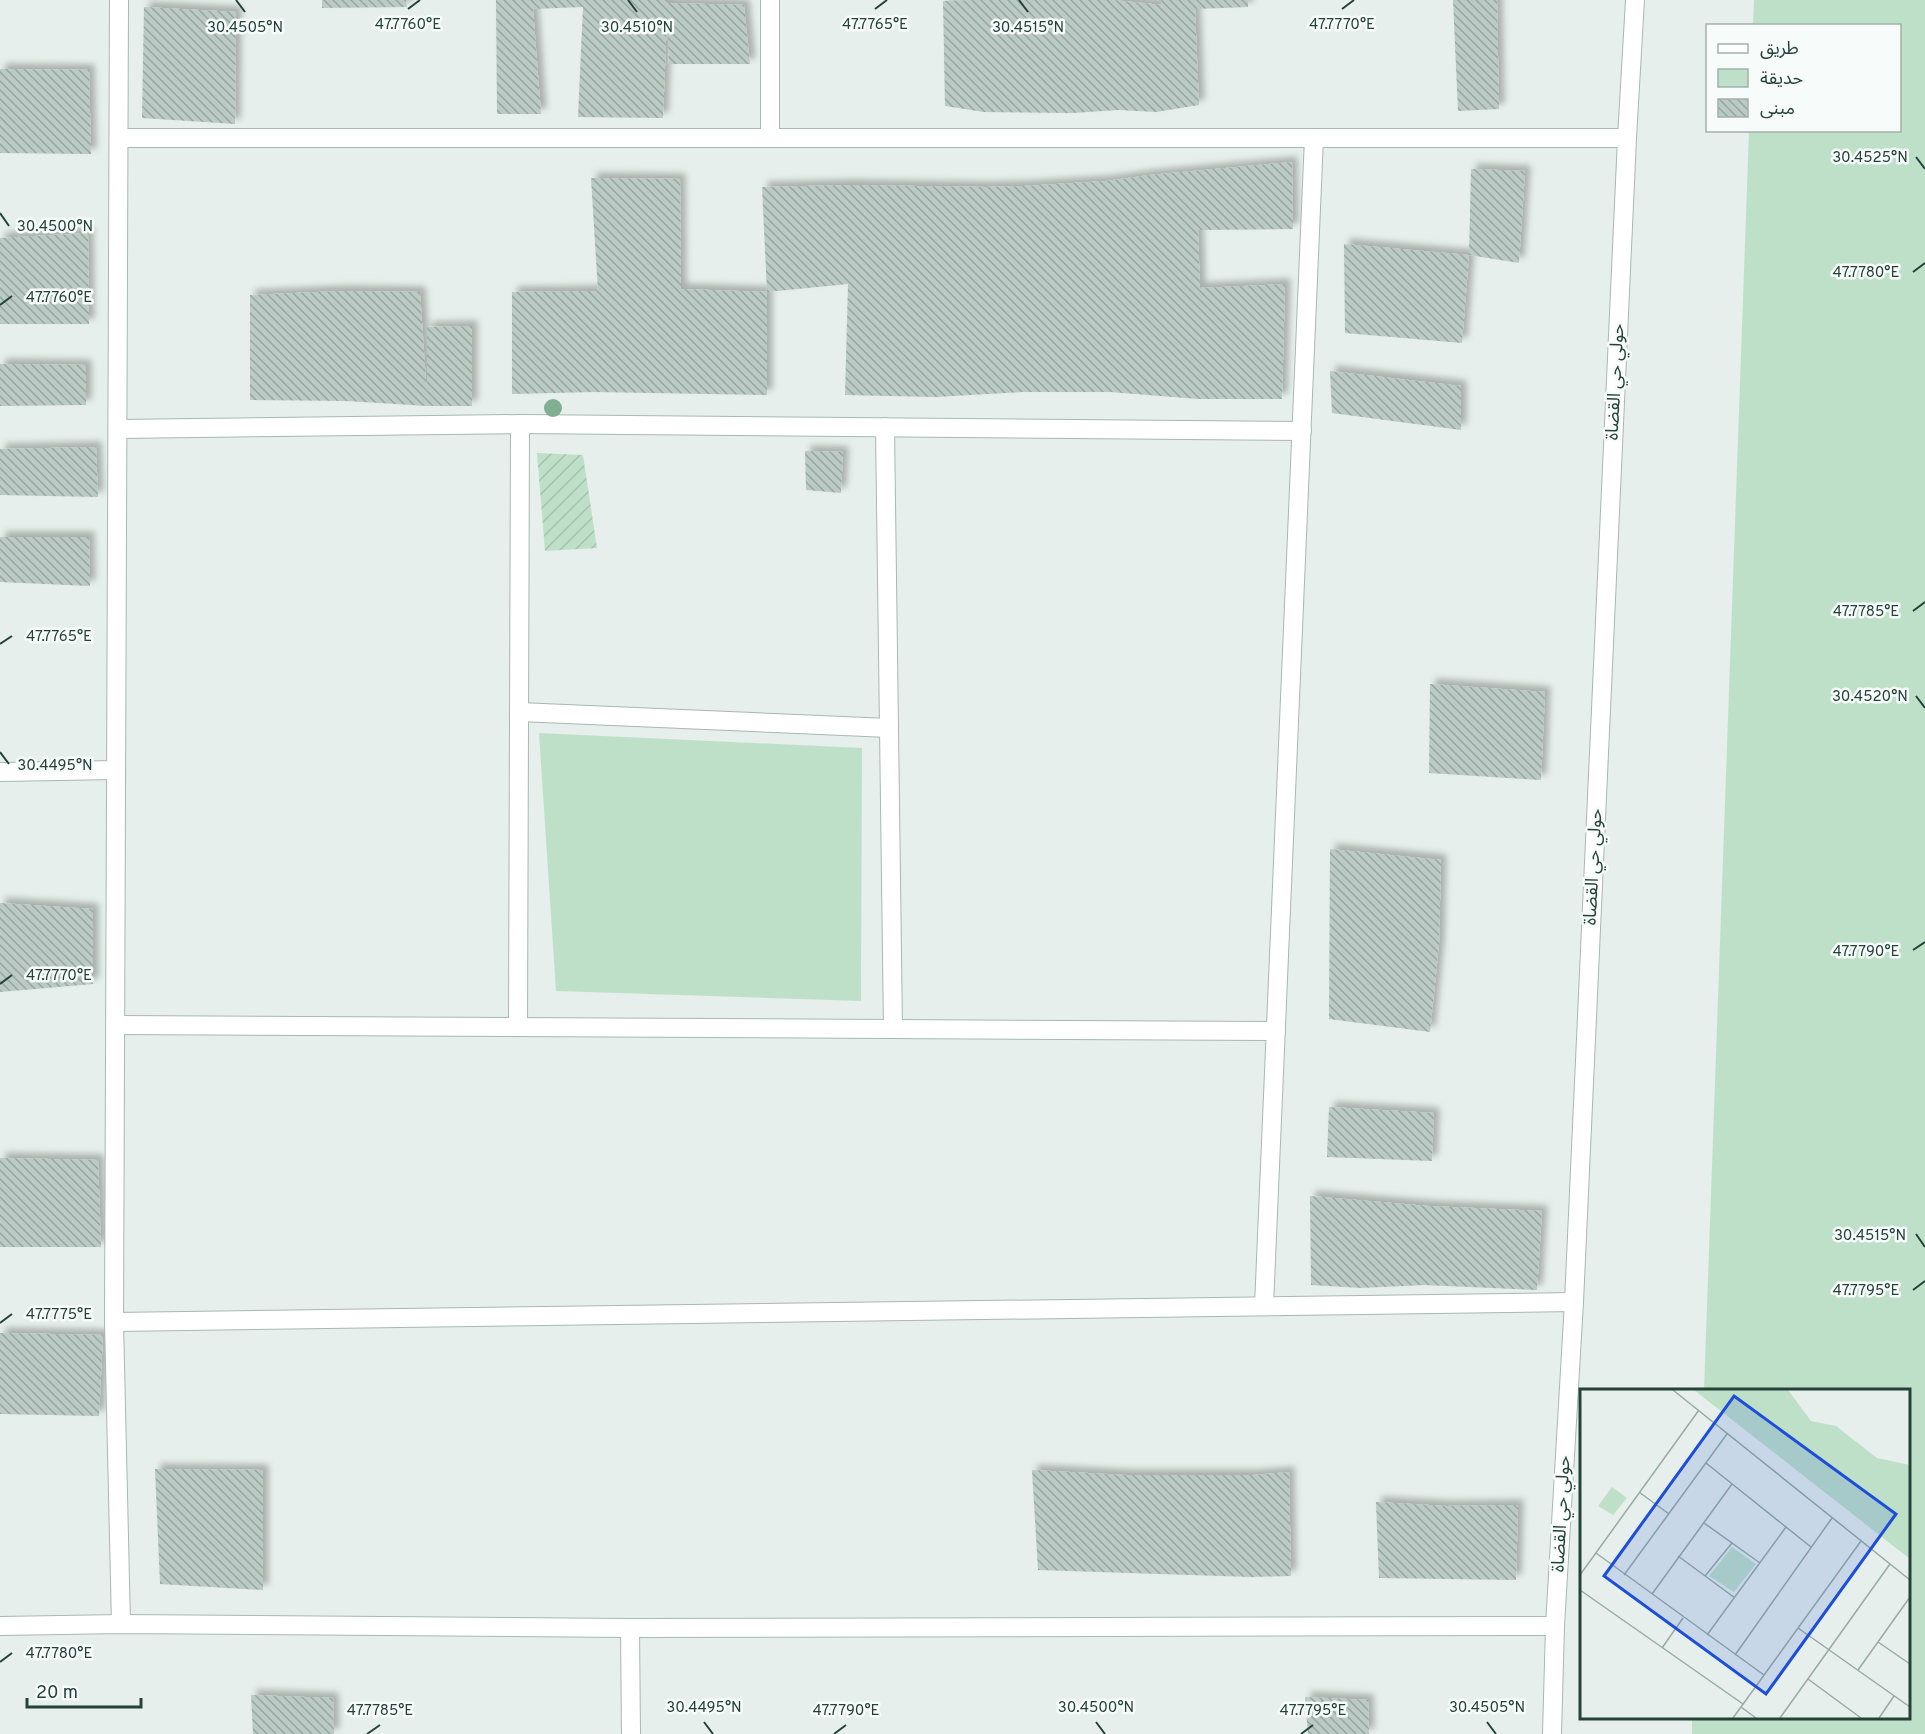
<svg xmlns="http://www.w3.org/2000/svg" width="1925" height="1734" font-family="Overpass,'Noto Sans Arabic',sans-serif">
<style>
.green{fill:#bfe0c8}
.garden{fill:url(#garden-furrows)}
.building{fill:url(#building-back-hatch);filter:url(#shadow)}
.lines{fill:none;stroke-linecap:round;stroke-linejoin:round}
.minor-casing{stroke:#a8b8b2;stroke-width:20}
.minor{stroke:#fff;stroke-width:18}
.tree{fill:#80af93}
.ticks{fill:none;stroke:#24423a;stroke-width:2}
.labels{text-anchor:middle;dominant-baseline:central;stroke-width:5;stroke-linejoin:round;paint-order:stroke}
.street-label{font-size:18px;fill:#24423a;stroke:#f7fbf9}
.inset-road{fill:none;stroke:#98aaa4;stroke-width:1.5}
.view{fill:#1d4ed8;fill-opacity:0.15;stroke:#1d4ed8;stroke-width:3}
.inset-edge{fill:none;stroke:#24423a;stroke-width:3}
.ticks-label{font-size:15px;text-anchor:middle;fill:#24423a;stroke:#f7fbf9;stroke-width:5;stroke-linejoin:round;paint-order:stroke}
</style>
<defs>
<pattern id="garden-furrows" width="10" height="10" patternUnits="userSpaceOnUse" patternTransform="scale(1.5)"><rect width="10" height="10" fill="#bfe0c8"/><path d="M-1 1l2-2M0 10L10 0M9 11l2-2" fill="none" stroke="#a4c1ad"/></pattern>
<pattern id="building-back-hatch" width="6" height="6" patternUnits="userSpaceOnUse" patternTransform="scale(1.5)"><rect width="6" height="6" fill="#bbcac4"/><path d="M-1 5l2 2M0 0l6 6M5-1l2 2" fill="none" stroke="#98a6a0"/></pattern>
<filter id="shadow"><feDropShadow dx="5.5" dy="-5.5" stdDeviation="3" flood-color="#0004"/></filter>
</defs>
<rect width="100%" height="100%" fill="#e6efeb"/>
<!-- green -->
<g class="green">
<path d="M1754,0H1925V1734H1692V1718H1908V1390H1704L1749,131L1900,130V26L1753,25Z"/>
<path d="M539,733L862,748L861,1001L556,991Z"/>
</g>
<!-- garden -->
<path class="garden" d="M537,453L583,455L597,548L545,551Z"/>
<!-- building -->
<g class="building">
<path d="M322,0H406L407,7L322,8Z"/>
<path d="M496,0H667V3L744,5L750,64H669L667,16L663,118L578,117L583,7L533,9L541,114H497Z"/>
<path d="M978,0H1113L1162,5L1161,0H1248V7L1195,9L1199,105L1156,112L1118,110L1073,113L984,112L945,106L943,1Z"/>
<path d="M1453,0H1497L1499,109L1458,111Z"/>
<path d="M144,7L236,12L235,124L142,118Z"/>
<path d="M0,69L89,70L91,154L0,153Z"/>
<path d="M1292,162L1293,229L1198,230L1200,288L1285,284L1282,399H1198L1110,392H1023L935,397L845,395L848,284L767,292L762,187L849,185L986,187L1024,186L1106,181L1150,175Z"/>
<path d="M1471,169L1525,171L1519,263L1469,255L1462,343L1345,333L1344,244L1469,255Z"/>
<path d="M591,178L680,179L681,289L767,292V395L594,392L512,394V292L598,291Z"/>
<path d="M88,233L89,324H0V238Z"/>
<path d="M342,291L420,292L427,396V327L472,326V406H427L347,401L250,400V295Z"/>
<path d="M0,364L86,365V405L0,406Z"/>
<path d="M1330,371L1461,386V430L1332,413Z"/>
<path d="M96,447L98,497L0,495V449Z"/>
<path d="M805,451L843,452L841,493L806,490Z"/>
<path d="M0,537H89L90,586L0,582Z"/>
<path d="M1430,684L1545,692L1541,780L1429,773Z"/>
<path d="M1330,849L1441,860L1439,944L1430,1032L1329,1019Z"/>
<path d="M0,903L93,909V984L0,992Z"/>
<path d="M1329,1107L1434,1113L1432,1161L1327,1157Z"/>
<path d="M0,1158L98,1160L101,1247H0Z"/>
<path d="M1310,1196L1428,1206L1542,1211L1537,1290L1424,1285L1361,1288L1311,1285Z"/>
<path d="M0,1333L103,1335L99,1416L0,1414Z"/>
<path d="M155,1469L263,1470V1590L160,1584Z"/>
<path d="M1032,1470L1126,1475H1253L1289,1472L1291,1576L1251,1577L1038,1570Z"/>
<path d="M1376,1502L1447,1506L1518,1505L1516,1580L1379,1578Z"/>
<path d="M251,1695L333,1698L334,1734H253Z"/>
<path d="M1305,1697L1368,1700L1369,1734H1308Z"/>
</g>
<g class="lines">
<defs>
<g id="minor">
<path d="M119,0L114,1322L121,1624"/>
<path d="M770,0V138"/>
<path d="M119,138H1627"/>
<path d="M885,427L893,1029"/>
<path d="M118,429L520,424L1302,431"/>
<path d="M519,712L889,728"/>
<path d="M0,772L116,770"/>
<path d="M115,1025L1276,1031"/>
<path d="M518,1027L520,424"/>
<path d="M1264,1306L1314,138"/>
<path d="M114,1322L1574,1302"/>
<path d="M0,1626L121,1624L630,1628L1555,1626"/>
<path d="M630,1628L631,1734"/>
<path d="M1552,1734L1555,1626L1574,1302L1627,138L1635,0"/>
</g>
</defs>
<!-- minor casing -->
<use href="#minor" class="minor-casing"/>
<!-- minor -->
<use href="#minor" class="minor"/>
</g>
<!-- trees -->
<circle class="tree" cx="553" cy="408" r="9"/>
<!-- ticks -->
<path class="ticks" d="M236,0L245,12M628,0L637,12M1019,0L1028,12M408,9L420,0M875,9L887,0M1342,9L1354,0M1916,157L1925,169M0,213L9,226M1913,272L1925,263M0,305L12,296M1913,611L1925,602M0,644L12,636M1916,696L1925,708M0,752L9,764M1913,950L1925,942M0,984L12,975M1916,1234L1925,1247M1913,1290L1925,1281M0,1323L12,1314M0,1662L12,1653M704,1722L713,1734M1096,1722L1105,1734M1487,1722L1496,1734M367,1734L380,1725M834,1734L846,1725M1301,1734L1313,1725"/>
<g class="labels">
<!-- street labels -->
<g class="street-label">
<text transform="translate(1616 382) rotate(-87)">حولي حي القضاة</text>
<text transform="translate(1594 867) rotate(-87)">حولي حي القضاة</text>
<text transform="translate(1562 1514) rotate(-87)">حولي حي القضاة</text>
</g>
</g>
<!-- overview -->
<g transform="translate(1580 1389)">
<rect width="330" height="330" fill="#e6efeb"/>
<path d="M114,1H208L231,32L256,37L297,69L330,76V170ZM152,158L176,175L154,203L129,187Z" fill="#bfe0c8"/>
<path d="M32,98L47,109L33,126L18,117Z" fill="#bfe0c8"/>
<path class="inset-road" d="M93,1L330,191M126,74L231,158M59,103L89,125M124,134L180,174M16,164L184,286M98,167L155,209M0,186L119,21M44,186L147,45M125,187L152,154M0,201L163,315M72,205L152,95M218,239L330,318M127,246L206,138M298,253L330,275M82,259L103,229M155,266L252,129M278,281L330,208M228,290L281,329M161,318L176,329M153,329L281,152M200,329L310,175M299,329L314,307"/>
<path class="view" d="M154,7L316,125L186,305L24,187Z"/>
<rect width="330" height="330" class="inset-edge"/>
</g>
<g class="ticks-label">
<text x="408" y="29">47.7760°E</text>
<text x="875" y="29">47.7765°E</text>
<text x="1342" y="29">47.7770°E</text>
<text x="1028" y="32">30.4515°N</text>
<text x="245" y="32">30.4505°N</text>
<text x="637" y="32">30.4510°N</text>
<text x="1870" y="162">30.4525°N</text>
<text x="55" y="231">30.4500°N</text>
<text x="1866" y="277">47.7780°E</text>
<text x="59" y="302">47.7760°E</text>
<text x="1866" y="616">47.7785°E</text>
<text x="59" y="641">47.7765°E</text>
<text x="1870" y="701">30.4520°N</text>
<text x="55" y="770">30.4495°N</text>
<text x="1866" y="956">47.7790°E</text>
<text x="59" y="980">47.7770°E</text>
<text x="1870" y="1240">30.4515°N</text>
<text x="1866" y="1295">47.7795°E</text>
<text x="59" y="1319">47.7775°E</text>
<text x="59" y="1658">47.7780°E</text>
<text x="704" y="1712">30.4495°N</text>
<text x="1096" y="1712">30.4500°N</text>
<text x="1487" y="1712">30.4505°N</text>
<text x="380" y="1715">47.7785°E</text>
<text x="846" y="1715">47.7790°E</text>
<text x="1313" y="1715">47.7795°E</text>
</g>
<!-- legend -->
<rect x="1706" y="24" width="195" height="108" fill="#f7fbf9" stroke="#a3b1ad" stroke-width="1.5"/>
<rect x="1718" y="44" width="30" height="9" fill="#ffffff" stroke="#a3b1ad" stroke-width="1.5"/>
<text x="1760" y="54" font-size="18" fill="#24423a">طريق</text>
<rect x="1718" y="69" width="30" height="18" fill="#bfe0c8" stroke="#a3b1ad" stroke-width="1.5"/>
<text x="1760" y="84" font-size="18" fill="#24423a">حديقة</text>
<rect x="1718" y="99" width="30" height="18" fill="url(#building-back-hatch)" stroke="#a3b1ad" stroke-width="1.5"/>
<text x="1760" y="114" font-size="18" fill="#24423a">مبنى</text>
<!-- scale -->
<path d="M27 1698v9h114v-9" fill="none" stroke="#24423a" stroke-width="3"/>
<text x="36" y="1698" font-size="18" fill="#24423a" stroke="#f7fbf9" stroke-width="4.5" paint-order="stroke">20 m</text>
</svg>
